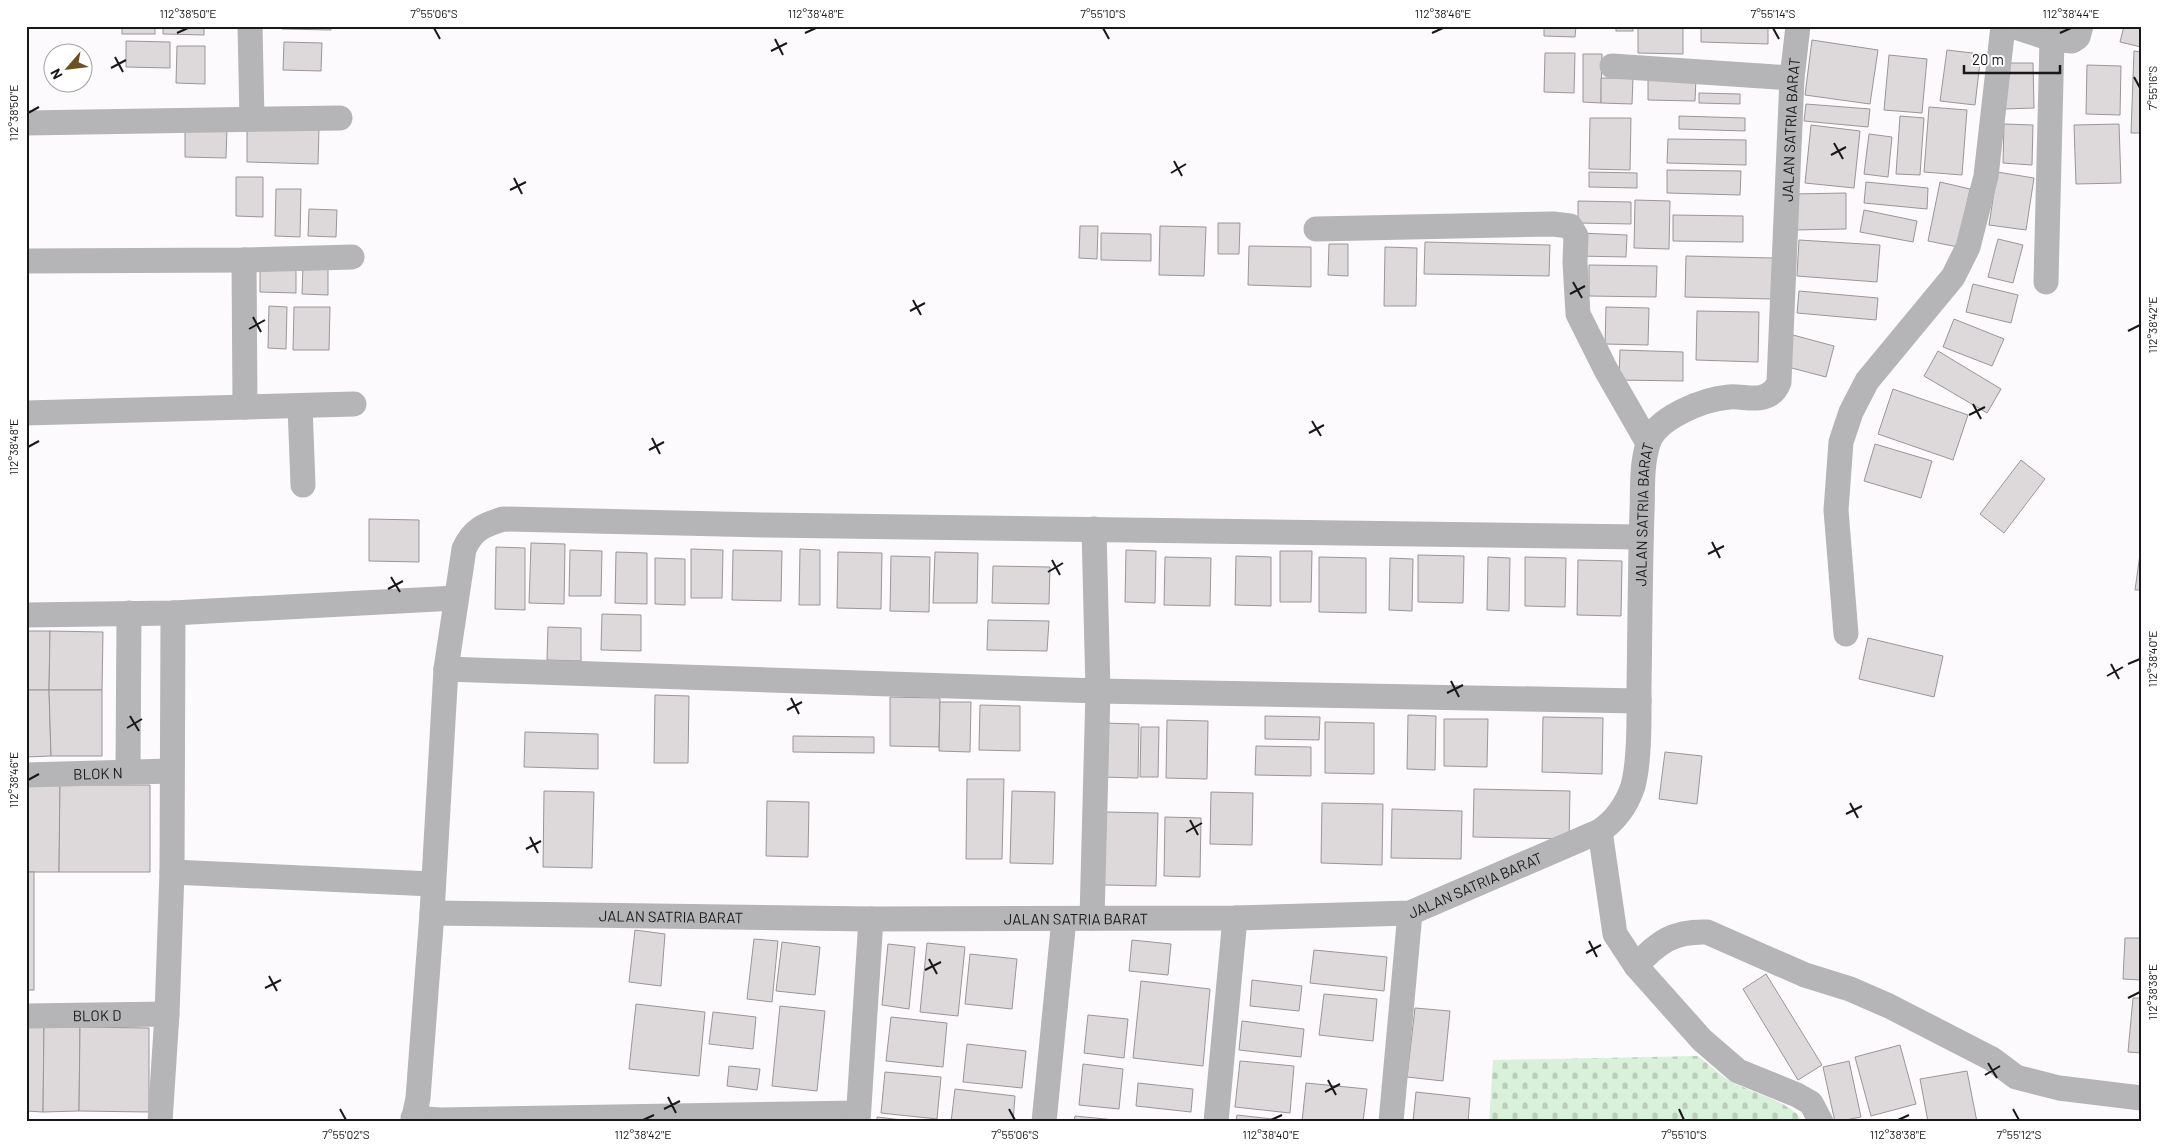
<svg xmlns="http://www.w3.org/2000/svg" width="2167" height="1148" font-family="Barlow,sans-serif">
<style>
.cemetery{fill:url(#cemetery-stones)}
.building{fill:#ddd8da;stroke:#9a9698}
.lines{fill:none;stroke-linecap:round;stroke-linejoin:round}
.street{stroke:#b5b4b6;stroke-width:25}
.ticks{fill:none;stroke:#191819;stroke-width:2}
.labels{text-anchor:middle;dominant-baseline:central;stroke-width:4.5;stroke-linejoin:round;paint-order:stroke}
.street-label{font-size:15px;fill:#191819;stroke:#fff}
.neatline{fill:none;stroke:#191819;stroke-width:2}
.ticks-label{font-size:12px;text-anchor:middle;fill:#191819}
</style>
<defs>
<pattern id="cemetery-stones" width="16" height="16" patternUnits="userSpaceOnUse" patternTransform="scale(1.25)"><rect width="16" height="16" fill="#d9f0da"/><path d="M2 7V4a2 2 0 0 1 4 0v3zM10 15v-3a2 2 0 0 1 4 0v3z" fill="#bacdba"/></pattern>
</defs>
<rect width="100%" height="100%" fill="#fdfafe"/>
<!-- cemetery -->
<path class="cemetery" d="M1698,1056C1709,1064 1720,1076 1732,1082C1749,1092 1796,1103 1802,1122H1489L1493,1060Z"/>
<!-- building -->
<g class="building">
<rect x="122" y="26" width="33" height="8"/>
<path d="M163,26H204V35L163,34Z"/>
<path d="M282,26H331V30L282,29Z"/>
<path d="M1544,26H1576L1575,37L1544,36Z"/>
<rect x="1616" y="26" width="17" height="5"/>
<path d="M1638,26H1683V54L1638,53Z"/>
<path d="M1701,26H1768V44L1701,42Z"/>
<path d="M2124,26H2141V47L2120,42Z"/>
<path d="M1812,40L1878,50L1870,104L1805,95Z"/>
<path d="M126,41L170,42V68L126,67Z"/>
<path d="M284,42L322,43L321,71L283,70Z"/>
<path d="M177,46H205V84L176,83Z"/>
<path d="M1947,50L1981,54L1975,105L1940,101Z"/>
<path d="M2134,51L2141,52V133H2131Z"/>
<path d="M1545,53H1575L1574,93L1544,92Z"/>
<path d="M1583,54H1602L1601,103L1583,102Z"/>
<path d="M1889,55L1927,59L1922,113L1884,110Z"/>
<path d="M2004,63H2033L2034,108L2004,109Z"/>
<path d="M2087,65L2121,66L2120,115L2086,114Z"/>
<path d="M1648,76L1696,77L1695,101L1648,100Z"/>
<path d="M1601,78H1633L1632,104L1601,103Z"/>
<path d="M1699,93L1740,94V104L1699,103Z"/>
<path d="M1806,104L1870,109L1868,127L1804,121Z"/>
<path d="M1929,107L1967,110L1962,175L1924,172Z"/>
<path d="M1679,116L1745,118V131L1679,129Z"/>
<path d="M1900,116L1924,118L1920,175L1896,174Z"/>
<path d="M1590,118H1631L1630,170L1589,169Z"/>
<path d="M2004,124L2033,125L2032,165L2003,163Z"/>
<path d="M2119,124L2121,183L2076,184L2074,125Z"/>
<path d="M1811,125L1860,131L1854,188L1805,183Z"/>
<path d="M247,126L319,127L318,164L247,162Z"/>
<path d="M185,127L227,128L226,158L185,157Z"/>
<path d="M1869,134L1892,137L1888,177L1864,174Z"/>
<path d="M1668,139L1746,140V165L1667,163Z"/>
<path d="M1667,170L1741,171L1740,195L1667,193Z"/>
<path d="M1589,172L1637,173V188L1589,187Z"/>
<path d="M1997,172L2034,178L2026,230L1989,225Z"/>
<path d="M236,177H263V217L236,216Z"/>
<path d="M1866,182L1928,188L1927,209L1864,203Z"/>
<path d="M1940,182L1970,189L1958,247L1928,241Z"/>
<path d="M276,189H301L300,237L275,236Z"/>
<path d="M1846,193V229L1793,230L1792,194Z"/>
<path d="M1635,200L1670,201L1669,249L1634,248Z"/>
<path d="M1578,201L1631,202V224L1578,223Z"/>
<path d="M309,209L337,210L336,237L308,236Z"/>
<path d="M1864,210L1917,221L1913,242L1860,232Z"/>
<path d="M1673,215L1743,216V242L1673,241Z"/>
<path d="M1218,223H1240L1239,254H1218Z"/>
<path d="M1080,226H1098L1097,259L1079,258Z"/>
<path d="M1160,226L1206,227L1204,276L1159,275Z"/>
<path d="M1101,233L1151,234V261L1101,260Z"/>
<path d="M1580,233L1627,235L1626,257L1579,256Z"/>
<path d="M1998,239L2023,245L2013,283L1988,277Z"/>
<path d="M1799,240L1880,245L1877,282L1797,276Z"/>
<path d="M1425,242L1550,245L1549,276L1424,274Z"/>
<path d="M1329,244H1348V276L1328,275Z"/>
<path d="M1249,246L1311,247V287L1248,285Z"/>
<path d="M1385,247L1417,248L1416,306H1384Z"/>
<path d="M1686,256L1773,258L1772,299L1685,297Z"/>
<path d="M303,265H328V295L302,294Z"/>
<path d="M1589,265L1657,266L1656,297L1589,296Z"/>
<path d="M260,268L296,269V293L260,292Z"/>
<path d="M1973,284L2018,295L2011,323L1966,312Z"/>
<path d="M1799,291L1878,298L1876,320L1797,313Z"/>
<path d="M269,306L287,307L286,349L268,348Z"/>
<path d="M294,307H330L329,350H293Z"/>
<path d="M1606,307L1649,308L1648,345L1605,344Z"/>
<path d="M1697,311L1759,312L1758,362L1696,360Z"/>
<path d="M1954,319L2004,339L1992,366L1943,347Z"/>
<path d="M1793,335L1834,346L1826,377L1784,366Z"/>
<path d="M1620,350L1683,352V381L1619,380Z"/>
<path d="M1938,351L2001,389L1987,413L1924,376Z"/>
<path d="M1893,389L1968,415L1953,460L1878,434Z"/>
<path d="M1875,444L1932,461L1921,498L1864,481Z"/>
<path d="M2021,460L2045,479L2004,533L1980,514Z"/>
<path d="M369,519L419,520V562L369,561Z"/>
<path d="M531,543L565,544L564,604L529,603Z"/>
<path d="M496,547L525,548V610L495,609Z"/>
<path d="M2141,547V590H2135Z"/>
<path d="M691,549L723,550L722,598H691Z"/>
<path d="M800,549L820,550V605H799Z"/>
<path d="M570,550L602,551L601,596H569Z"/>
<path d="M733,550L782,551L781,601L732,600Z"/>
<path d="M1126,550L1156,551L1155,603L1125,602Z"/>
<path d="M1280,551H1312L1311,602H1280Z"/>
<path d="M616,552L647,553V604L615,603Z"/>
<path d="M838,552L882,553L881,609L837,608Z"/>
<path d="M935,552L978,553L977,603H933Z"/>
<path d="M1418,555L1464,556L1463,603L1418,602Z"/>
<path d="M891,556L930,557L929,612L890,611Z"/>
<path d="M1236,556L1271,557V606L1235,605Z"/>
<path d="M1165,557L1211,558L1210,606L1164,605Z"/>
<path d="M1319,557L1366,558V613L1319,612Z"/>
<path d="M1488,557L1510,558L1509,611L1487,610Z"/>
<path d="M1525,557L1566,558L1565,607L1525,606Z"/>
<path d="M655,558L685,559V605L655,604Z"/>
<path d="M1390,558L1413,559L1412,611L1389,610Z"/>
<path d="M1578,560L1622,561L1621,616L1577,615Z"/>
<path d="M993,566L1050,567L1049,604L992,603Z"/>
<path d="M602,614L641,615V651L601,650Z"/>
<path d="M988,620L1049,621L1047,651L987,650Z"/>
<path d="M548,627L581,628V661L547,660Z"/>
<path d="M26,631H50L49,690H26Z"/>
<path d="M50,631L103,632L102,690H49Z"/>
<path d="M1868,638L1943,656L1934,697L1859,679Z"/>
<path d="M26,690H49L51,756L26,757Z"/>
<path d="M49,690H102V756H51Z"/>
<path d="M655,695L689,696L688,763H654Z"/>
<path d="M890,697L940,698L939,747L890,746Z"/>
<path d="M940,702H971L970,752L939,751Z"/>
<path d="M980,705L1020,706V751L979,750Z"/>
<path d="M1408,715L1436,716L1435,770L1407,769Z"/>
<path d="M1265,716L1320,717L1319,740L1265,739Z"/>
<path d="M1543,717L1603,718L1602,774L1542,772Z"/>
<path d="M1444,719H1488L1487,767L1444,766Z"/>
<path d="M1167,720L1208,721L1207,779L1166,778Z"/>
<path d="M1325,722L1374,723V774L1325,773Z"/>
<path d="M1103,723L1139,724L1138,778L1102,777Z"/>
<path d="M1141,727H1159L1158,777H1140Z"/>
<path d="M525,732L598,734V769L524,767Z"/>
<path d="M793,736L874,737V753L793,752Z"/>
<path d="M1256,746L1311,747V776L1255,775Z"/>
<path d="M1665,752L1702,756L1697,804L1659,799Z"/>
<path d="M967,779H1004L1002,859H966Z"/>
<path d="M26,785H60L59,872H26Z"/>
<path d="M60,785H150V872H59Z"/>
<path d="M1474,789L1570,791L1569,839L1473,837Z"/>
<path d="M544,791L594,792L592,868L543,867Z"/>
<path d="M1012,791L1055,792L1053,864L1010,863Z"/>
<path d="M1211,792L1253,793L1252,845L1210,844Z"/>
<path d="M767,801L809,802L808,857L766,856Z"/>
<path d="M1322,803L1383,804L1382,865L1321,863Z"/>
<path d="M1392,809L1462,811L1461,859L1391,858Z"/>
<path d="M1106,812L1158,813L1156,886L1104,885Z"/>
<path d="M1165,817L1201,818L1200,877L1164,876Z"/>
<rect x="26" y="872" width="8" height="118"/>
<path d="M635,930L665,934L661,986L629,982Z"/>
<path d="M2125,938H2141V980L2123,979Z"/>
<path d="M754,939L778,941L772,1002L747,999Z"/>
<path d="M1132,940L1171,944L1168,975L1129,971Z"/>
<path d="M782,942L820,947L815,995L776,991Z"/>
<path d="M927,943L965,947L958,1016L920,1012Z"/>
<path d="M888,944L915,947L909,1009L882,1005Z"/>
<path d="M1314,950L1387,957L1384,991L1310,983Z"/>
<path d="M970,954L1017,959L1012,1009L965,1004Z"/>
<path d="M1766,974L1822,1065L1798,1080L1743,989Z"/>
<path d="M1252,980L1302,986L1299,1011L1250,1006Z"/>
<path d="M1141,981L1210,989L1203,1066L1133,1058Z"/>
<path d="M1324,994L1377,999L1373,1041L1319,1035Z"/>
<path d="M2133,998H2141V1053L2128,1052Z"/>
<path d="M636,1004L705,1012L699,1076L629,1069Z"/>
<path d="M780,1006L825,1011L817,1091L772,1086Z"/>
<path d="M1415,1008L1450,1011L1443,1081L1407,1077Z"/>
<path d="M713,1012L756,1017L753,1049L709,1044Z"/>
<path d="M1088,1015L1128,1019L1124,1058L1084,1053Z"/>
<path d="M891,1017L947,1023L943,1067L886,1061Z"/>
<path d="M1242,1021L1304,1029L1301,1057L1239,1050Z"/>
<path d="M26,1026H44L43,1112L26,1111Z"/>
<path d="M44,1026L80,1027L79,1111L43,1112Z"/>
<path d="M80,1027L149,1028V1112L79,1111Z"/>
<path d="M967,1044L1026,1051L1022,1088L963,1082Z"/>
<path d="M1900,1045L1916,1104L1871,1116L1855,1057Z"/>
<path d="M1240,1061L1294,1066L1290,1113L1235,1107Z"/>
<path d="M1849,1061L1861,1117L1835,1122L1823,1067Z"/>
<path d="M1083,1064L1123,1069L1119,1109L1079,1105Z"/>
<path d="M729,1066L760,1069L757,1090L727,1086Z"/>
<path d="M1967,1071L1977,1122H1928L1920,1079Z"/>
<path d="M885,1072L941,1077L937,1119L881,1113Z"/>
<path d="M1138,1083L1193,1089L1191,1112L1136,1106Z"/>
<path d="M1306,1083L1367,1089L1363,1122H1302Z"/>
<path d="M955,1089L1015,1096L1013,1122H951Z"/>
<path d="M1416,1092L1470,1098L1468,1122L1413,1121Z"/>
<path d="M1237,1115L1290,1121V1122H1236Z"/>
<path d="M1075,1116L1115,1120V1122H1074Z"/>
<path d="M877,1117L919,1122H877Z"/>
</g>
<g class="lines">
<!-- street -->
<g class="street">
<path d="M250,26L252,119"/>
<path d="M2012,26L2052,39L2072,41L2078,37L2081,26"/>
<path d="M1612,66L1792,78"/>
<path d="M26,123L340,118"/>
<path d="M1316,229L1553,224L1570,226L1576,236L1575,262L1578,314L1606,370L1648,443"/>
<path d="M244,260L245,407"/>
<path d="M26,261L244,260L352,257"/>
<path d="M2046,282L2052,39"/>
<path d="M300,406L303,485"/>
<path d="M26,413L354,404"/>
<path d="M26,615L173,613L456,598"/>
<path d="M1846,634L1836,510L1841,442L1851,412L1867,381L1953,277L1968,247L1986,176L2003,26"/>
<path d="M446,669L1098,691L1639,701"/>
<path d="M128,771L129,613"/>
<path id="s1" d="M26,775L171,771"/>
<path d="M1600,831L1615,934L1636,966L1702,1040L1738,1071L1797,1095L1811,1103L1821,1122"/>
<path d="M172,872L432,884"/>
<path id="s2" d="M432,913L871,919L1235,918L1410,913L1600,831C1616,820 1627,804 1633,786C1640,759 1639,715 1639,687C1640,629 1640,571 1642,512C1643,490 1641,466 1648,444C1655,418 1704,399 1729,397C1740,396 1753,400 1763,397C1771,395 1776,390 1779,382L1792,78L1798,26"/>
<path d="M1092,918L1098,691L1094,529"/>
<path d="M1636,966C1658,942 1673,931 1707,932L1805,975L1850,989L1889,1006L1992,1059L2016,1077L2059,1088L2141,1098"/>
<path id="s3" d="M26,1016L167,1014"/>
<path d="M413,1118L440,1120L858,1113"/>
<path d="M160,1122L167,1014L172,872L173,613"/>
<path d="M413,1122L418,1098L432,913L446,669L464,549C473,529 484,525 503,519L766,525L1641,537"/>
<path d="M858,1122L871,919"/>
<path d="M1044,1122L1064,919"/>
<path d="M1216,1122L1235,918"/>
<path d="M1391,1122L1410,913"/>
</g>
</g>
<!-- ticks -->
<path class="ticks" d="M434,28L440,39M1103,28L1109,39M1773,28L1779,39M177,33L188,28M805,33L816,28M1432,33L1443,28M2060,33L2071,28M775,39L783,55M771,51L787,43M115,57L123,72M111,68L126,60M2134,77L2140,88M28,113L39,107M1834,143L1843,159M1831,155L1846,147M1174,161L1182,176M1171,173L1186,164M514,178L522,194M510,190L526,182M1573,282L1582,298M1570,294L1585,286M913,300L921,315M910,311L925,303M253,317L261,332M249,329L265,320M2128,331L2140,325M1973,404L1981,419M1969,415L1985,407M1312,421L1321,436M1309,433L1324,425M652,438L660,454M28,447L39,441M649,450L664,442M1712,542L1720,558M1708,554L1724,546M1052,560L1060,575M1048,572L1063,563M391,577L400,592M388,589L403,581M2111,664L2119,679M2128,664L2140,659M2107,676L2123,667M1451,681L1459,697M1447,693L1463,685M791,698L799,714M787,710L802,702M130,716L139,731M127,728L142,719M28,780L39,774M1850,803L1858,818M1846,814L1862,806M1190,820L1198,835M1186,832L1202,823M530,837L538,853M526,849L541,841M1589,941L1597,957M1586,953L1601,945M929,959L937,974M925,970L941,962M269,976L277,991M265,988L281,980M2128,998L2140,992M1988,1063L1997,1078M1985,1075L2000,1066M1328,1080L1336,1095M1325,1092L1340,1084M668,1097L676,1113M340,1109L346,1120M664,1109L680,1101M1009,1109L1015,1120M1679,1109L1684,1120M2013,1109L2019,1120M643,1120L654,1115M1271,1120L1282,1115M1898,1120L1909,1115"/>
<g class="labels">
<!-- street labels -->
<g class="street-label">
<text stroke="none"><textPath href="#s2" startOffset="1992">JALAN SATRIA BARAT</textPath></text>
<text stroke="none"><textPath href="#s2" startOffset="1514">JALAN SATRIA BARAT</textPath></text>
<text stroke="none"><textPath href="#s1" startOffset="72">BLOK N</textPath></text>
<text stroke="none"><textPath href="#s2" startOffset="1049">JALAN SATRIA BARAT</textPath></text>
<text stroke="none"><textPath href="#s2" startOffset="239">JALAN SATRIA BARAT</textPath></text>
<text stroke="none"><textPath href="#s2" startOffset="644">JALAN SATRIA BARAT</textPath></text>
<text stroke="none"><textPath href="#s3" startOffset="71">BLOK D</textPath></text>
</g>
</g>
<!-- border -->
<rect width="2167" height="1148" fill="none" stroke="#ffffff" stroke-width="55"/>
<!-- north arrow -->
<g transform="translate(68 68) rotate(242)"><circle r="24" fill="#ffffff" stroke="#a3a3a3"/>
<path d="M0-4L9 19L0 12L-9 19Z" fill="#6d4f24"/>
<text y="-8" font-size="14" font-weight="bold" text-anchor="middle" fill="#191819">N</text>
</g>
<!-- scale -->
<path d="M1964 65v8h96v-8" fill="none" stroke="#191819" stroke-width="2.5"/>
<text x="1972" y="65" font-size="15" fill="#191819" stroke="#ffffff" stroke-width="4" paint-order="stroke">20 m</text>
<rect x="28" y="28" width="2112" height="1092" class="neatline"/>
<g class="ticks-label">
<text x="188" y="18">112°38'50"E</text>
<text x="434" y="18">7°55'06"S</text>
<text x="816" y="18">112°38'48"E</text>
<text x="1103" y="18">7°55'10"S</text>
<text x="1443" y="18">112°38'46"E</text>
<text x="1773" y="18">7°55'14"S</text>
<text x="2071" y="18">112°38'44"E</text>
<text transform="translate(2153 88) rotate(-90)" y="4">7°55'16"S</text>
<text transform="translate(14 113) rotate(-90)" y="4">112°38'50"E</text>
<text transform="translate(2153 325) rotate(-90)" y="4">112°38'42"E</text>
<text transform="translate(14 447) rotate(-90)" y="4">112°38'48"E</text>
<text transform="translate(2153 659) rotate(-90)" y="4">112°38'40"E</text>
<text transform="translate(14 780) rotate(-90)" y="4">112°38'46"E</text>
<text transform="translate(2153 992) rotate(-90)" y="4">112°38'38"E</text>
<text x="346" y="1139">7°55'02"S</text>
<text x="643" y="1139">112°38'42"E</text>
<text x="1015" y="1139">7°55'06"S</text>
<text x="1271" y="1139">112°38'40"E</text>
<text x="1684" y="1139">7°55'10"S</text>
<text x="1898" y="1139">112°38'38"E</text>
<text x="2019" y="1139">7°55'12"S</text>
</g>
</svg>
